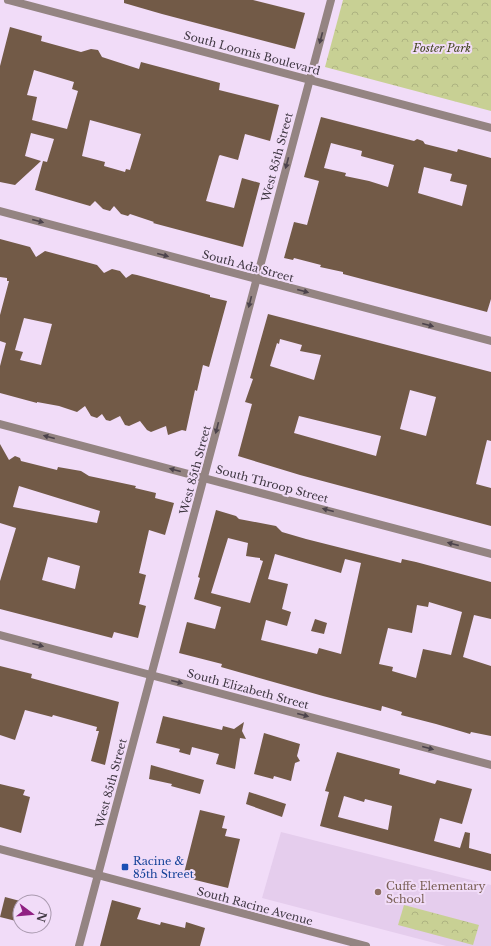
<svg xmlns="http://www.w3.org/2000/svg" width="491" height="946" font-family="'Libre Baskerville',serif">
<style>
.built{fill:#e5cded}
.forest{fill:url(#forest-crowns)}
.building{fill:#725a47;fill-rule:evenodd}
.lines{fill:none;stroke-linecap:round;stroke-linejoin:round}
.minor{stroke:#948482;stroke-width:8}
.tertiary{stroke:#948482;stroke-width:8}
.oneway{fill:#4c434c}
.transit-dot{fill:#1a4fb4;stroke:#f1dcf8;stroke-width:1.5}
.education-dot{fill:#8d6e63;stroke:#f1dcf8;stroke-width:1.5}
.labels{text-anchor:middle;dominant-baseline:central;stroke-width:4;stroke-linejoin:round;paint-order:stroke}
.park-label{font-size:11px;font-style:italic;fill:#40441d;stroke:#f1dcf8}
.street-label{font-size:11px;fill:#3f3742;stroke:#f1dcf8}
.transit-label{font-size:11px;fill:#164399;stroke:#f1dcf8;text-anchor:start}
.education-label{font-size:11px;fill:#785e54;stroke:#f1dcf8;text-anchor:start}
</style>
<defs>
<pattern id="forest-crowns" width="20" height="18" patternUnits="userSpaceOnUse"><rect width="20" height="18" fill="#c8d094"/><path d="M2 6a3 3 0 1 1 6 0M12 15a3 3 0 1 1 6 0" fill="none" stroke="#adb381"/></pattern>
</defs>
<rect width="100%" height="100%" fill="#f1dcf8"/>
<!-- built -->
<path class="built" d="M281,832L491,885V946H446L262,898Z"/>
<!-- forest -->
<g class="forest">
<path d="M343,0H491V111L325,67Z"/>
<path d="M404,905L479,925L473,945L398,925Z"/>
</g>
<!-- building -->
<g class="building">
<path d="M124,0H253L305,13L295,49L162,14L124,3Z"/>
<path d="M10,27L42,36L41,41L81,52L91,49L98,50L102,57L139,69L141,62L220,83L219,90L279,105L270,141L245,134L238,160L220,155L219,156L206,201L234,208L242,178L260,183L243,247L153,223L154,222L130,214L128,216L121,214L114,206L110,211L103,209L95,201L90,206L35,190L43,161L47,162L54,139L31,133L25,156L41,161L15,185L0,182V66ZM34,70L74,82L72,89L78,91L67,129L32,120L37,97L27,95ZM90,120L141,134L130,170L126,169L125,172L104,166L105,162L82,156Z"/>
<path d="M321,117L414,141L417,139L423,141L425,144L457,152L458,149L491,158V299L487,312L343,274V272L320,267L321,265L294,258L293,260L284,258L294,222L307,225L319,181L304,177ZM331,143L362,151L361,156L394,165L388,187L369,181L345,176L346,173L324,168ZM424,167L452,174L450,181L467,185L462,206L418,193Z"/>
<path d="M0,239L30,247L36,257L45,251L97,265L104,273L112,269L120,271L126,278L132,274L137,275L210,295V297L227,301L209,367L203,365L197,391L195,390L186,431L182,430L168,435L166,426L151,432L147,430L140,421L129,426L125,425L120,416L110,421L106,420L102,414L97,418L91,416L85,406L77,412L59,406L37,402V403L0,393V366L6,343L0,341V315L9,281H7V278L0,277ZM24,318L52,324L41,365L20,360L23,352L15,350Z"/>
<path d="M268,314L491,372V441L487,440L476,484L491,488V526L300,475L238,456L252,404L245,402L253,379L250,378ZM280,339L302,345L300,351L321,355L314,380L270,366L277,343L279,344ZM410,390L436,397L426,436L400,429ZM299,416L381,436L376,456L294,433Z"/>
<path d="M0,444L9,460L15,456L20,458L21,461L57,470L58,467L81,471L89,476L136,486L135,488L156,493L155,498L174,503L165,535L149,530L139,573L146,575L139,604L146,606L138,638L114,632L112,638L0,609V581L16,528L0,523ZM19,486L100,511L97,523L13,507ZM48,557L80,566L75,589L42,580Z"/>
<path d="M216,510L236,516L239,519L276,526L282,532L306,539L401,563L402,559L416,562L491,582V619L474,615L463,657L491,666V736L471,732L470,734L436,724L401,715L402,712L382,706L381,711L323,696L221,667L222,664L179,653L187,622L215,629L221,607L194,599L200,578L198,577ZM228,538L248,543L246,556L260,558V560L263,561L250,603L211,593ZM275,554L341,573L345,559L361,563L341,654L319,648L317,654L261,640L266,620L287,626L291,612L282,609L288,584L268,579ZM429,602L462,612L451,655L423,649L416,678L392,671L393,667L379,664L388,628L412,633L417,605L428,607Z"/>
<path d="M315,619L327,623L324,634L311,631Z"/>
<path d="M0,666L32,674L31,678L119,702L105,765L91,761L99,731H96L97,727L53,715L52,717L25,710L15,740L0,735Z"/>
<path d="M163,716L222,730L223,726L234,729L244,722L242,731L246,739L240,738L235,769L216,764L219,754L192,747L190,755L179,752L180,749L156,743Z"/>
<path d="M264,733L300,744L297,756L300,761L295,763L291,781L274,776L273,779L254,774Z"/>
<path d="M337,752L400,769L399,774L435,784L437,780L472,789L462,824L440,818L434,841L460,848L465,832L470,833L469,848L491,854V871L320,826L329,792L325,791ZM344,796L364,802L365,799L392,806L388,830L338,817Z"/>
<path d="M151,765L204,780L200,794L171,786L172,784L149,779Z"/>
<path d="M0,784L25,790L23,795L30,797L21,833L0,827Z"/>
<path d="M249,792L286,804L282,817L246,804Z"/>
<path d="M200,810L225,816L222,828L227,829L225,836L240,839L228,888L183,877Z"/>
<path d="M5,897L20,901V922L0,917Z"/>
<path d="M112,900L141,908L137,919L160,925L161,922L185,928L186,922L205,928L200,946H100Z"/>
</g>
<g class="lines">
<!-- minor -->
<g class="minor">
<path d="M0,211L491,341"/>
<path d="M0,424L491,554"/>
<path d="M0,635L491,765"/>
<path d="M79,946L331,0"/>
</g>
<!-- tertiary -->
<g class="tertiary">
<path d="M8,0L491,128"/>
<path d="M0,849L366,946"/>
</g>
</g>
<!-- one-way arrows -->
<defs><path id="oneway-solid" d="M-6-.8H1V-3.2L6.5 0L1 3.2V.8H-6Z"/></defs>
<g class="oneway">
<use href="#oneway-solid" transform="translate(321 38) rotate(105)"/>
<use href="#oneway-solid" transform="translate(287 163) rotate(105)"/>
<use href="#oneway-solid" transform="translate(38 221) rotate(15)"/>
<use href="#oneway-solid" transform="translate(163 255) rotate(15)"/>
<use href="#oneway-solid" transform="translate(303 291) rotate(15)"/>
<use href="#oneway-solid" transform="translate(250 302) rotate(104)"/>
<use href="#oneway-solid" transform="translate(428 325) rotate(15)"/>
<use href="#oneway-solid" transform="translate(217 428) rotate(104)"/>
<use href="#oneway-solid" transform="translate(49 437) rotate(-165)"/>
<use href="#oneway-solid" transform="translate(175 470) rotate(-165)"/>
<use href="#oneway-solid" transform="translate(328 510) rotate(-165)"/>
<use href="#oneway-solid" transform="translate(453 544) rotate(-165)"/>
<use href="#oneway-solid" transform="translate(38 645) rotate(15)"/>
<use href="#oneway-solid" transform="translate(177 682) rotate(15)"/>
<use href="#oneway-solid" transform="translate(303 715) rotate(15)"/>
<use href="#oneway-solid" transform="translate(428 748) rotate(15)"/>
</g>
<!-- markers -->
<rect class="transit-dot" x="121" y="863" width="8" height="8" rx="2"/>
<circle class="education-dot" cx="378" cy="892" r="4"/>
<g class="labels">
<!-- park labels -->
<g class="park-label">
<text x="442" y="48">Foster Park</text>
</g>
<!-- street labels -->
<g class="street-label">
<text transform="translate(252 53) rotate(15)">South Loomis Boulevard</text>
<text transform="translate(277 157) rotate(-75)">West 85th Street</text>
<text transform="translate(248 266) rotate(15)">South Ada Street</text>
<text transform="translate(195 470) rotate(-75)">West 85th Street</text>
<text transform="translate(272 484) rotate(15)">South Throop Street</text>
<text transform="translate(248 689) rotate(15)">South Elizabeth Street</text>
<text transform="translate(111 783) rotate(-75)">West 85th Street</text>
<text transform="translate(255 906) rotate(15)">South Racine Avenue</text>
</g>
<!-- transit labels -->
<g class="transit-label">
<text x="133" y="861">Racine &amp;<tspan x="133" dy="13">85th Street</tspan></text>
</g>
<!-- education labels -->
<g class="education-label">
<text x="386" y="886">Cuffe Elementary<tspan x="386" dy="13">School</tspan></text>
</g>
</g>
<!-- north arrow -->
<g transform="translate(32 914) rotate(106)"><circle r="19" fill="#f1dcf8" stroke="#aa9aaf"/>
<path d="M0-3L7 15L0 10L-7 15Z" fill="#902183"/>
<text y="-6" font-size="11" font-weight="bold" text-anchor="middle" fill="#3f3742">N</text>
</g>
</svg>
